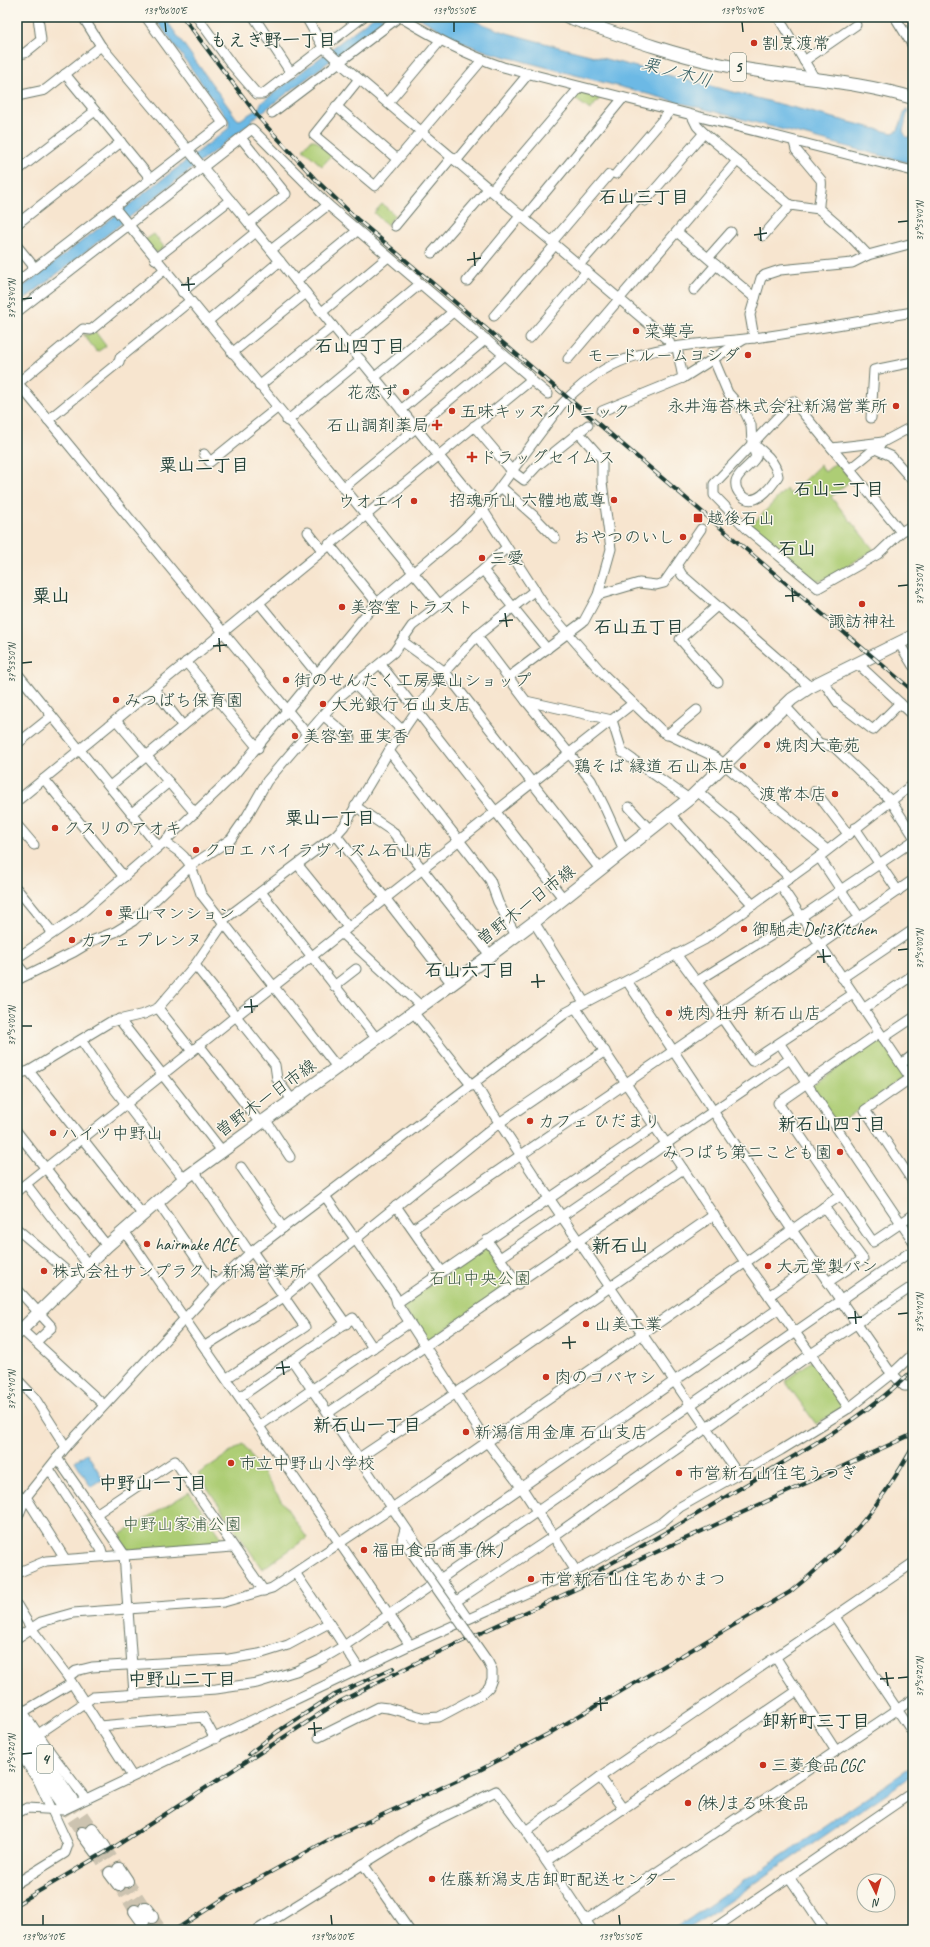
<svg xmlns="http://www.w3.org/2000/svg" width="930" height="1947" font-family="Caveat,'Klee One',sans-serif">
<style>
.green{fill:#adcd75;stroke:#668554}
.water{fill:#6cb9e5;stroke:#467b8c}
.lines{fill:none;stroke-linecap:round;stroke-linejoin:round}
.major-tunnel{stroke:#ccc3b0;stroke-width:12;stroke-dasharray:12 6;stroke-linecap:butt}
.minor-casing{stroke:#6b786a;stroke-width:11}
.major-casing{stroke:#6b786a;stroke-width:14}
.minor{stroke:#fff;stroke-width:9}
.major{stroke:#fff;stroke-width:12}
.rail-casing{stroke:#1f3d34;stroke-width:4}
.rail{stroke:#fbf7ec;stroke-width:2.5;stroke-dasharray:8;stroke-linecap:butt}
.minor-bridge-casing{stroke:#6b786a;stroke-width:11;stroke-linecap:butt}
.minor-bridge{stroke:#fff;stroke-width:9}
.ticks{fill:none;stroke:#1f3d34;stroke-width:1.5}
.poi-dot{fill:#c8321e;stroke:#fbf7ec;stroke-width:1.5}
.labels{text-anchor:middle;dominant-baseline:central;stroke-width:3;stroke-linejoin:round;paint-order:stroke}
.shield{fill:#fbf7ec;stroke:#61756b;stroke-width:1}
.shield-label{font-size:16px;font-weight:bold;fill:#1f3d34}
.poi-label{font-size:17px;fill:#1f3d34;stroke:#fbf7ec;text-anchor:start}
.street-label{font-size:17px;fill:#1f3d34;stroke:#fbf7ec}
.park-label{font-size:17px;fill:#3b5a41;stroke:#fbf7ec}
.neighbourhood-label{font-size:18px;font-weight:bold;fill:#1f3d34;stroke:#fbf7ec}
.water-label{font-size:18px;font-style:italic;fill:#325c60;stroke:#fbf7ec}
.quarter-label{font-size:19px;font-weight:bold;fill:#1f3d34;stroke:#fbf7ec}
.neatline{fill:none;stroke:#1f3d34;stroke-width:1.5}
.ticks-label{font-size:10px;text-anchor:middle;fill:#1f3d34}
</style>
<rect width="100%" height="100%" fill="#fbf7ec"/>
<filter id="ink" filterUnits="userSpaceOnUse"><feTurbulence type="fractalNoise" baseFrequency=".025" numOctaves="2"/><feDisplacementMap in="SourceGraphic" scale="8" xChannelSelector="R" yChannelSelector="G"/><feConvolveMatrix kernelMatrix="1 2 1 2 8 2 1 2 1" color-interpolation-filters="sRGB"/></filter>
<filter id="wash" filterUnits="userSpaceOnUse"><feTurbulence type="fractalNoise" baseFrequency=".012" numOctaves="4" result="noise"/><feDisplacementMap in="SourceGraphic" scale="16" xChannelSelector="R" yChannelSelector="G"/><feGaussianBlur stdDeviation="0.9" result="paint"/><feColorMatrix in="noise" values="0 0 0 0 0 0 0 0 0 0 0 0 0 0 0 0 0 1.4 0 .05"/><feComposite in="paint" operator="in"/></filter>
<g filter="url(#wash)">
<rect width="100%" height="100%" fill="#f7e5cf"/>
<!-- green -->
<g class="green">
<path d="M584,91L602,96L590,110L574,98L579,92Z"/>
<path d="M311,140H315L332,155L322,166L303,149Z"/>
<path d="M382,204L395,215L387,225L374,213Z"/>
<path d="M154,234L164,247L158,252H155L145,240Z"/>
<path d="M94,330L106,346L97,352L83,334L88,335Z"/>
<path d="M837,462L851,480L831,497L874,550L822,581L815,580L751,526L786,489L790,494L820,465L825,472Z"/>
<path d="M880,1039L904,1074V1078L837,1125L811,1086L876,1040Z"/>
<path d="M488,1245L514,1282L426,1342L401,1305Z"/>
<path d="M813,1360L846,1405L816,1424L785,1381Z"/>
<path d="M243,1444L307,1538L262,1569L198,1474Z"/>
<path d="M189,1492L225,1542L224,1544L128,1551L117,1537Z"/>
</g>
<!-- water -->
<g class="water">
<path d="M154,17H164L237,119L240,120L259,108L261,103L373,17H388L253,119L249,124L17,305V291L229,128V121Z"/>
<path d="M418,17H464L507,33L559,47L888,132L893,133L898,130L906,109L908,110L903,131L906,137L913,138V164L488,52L461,42Z"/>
<path d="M87,1453L103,1479L91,1487L75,1461Z"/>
<path d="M913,1766V1775L687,1930H673Z"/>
</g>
</g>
<g filter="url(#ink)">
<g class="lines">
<!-- major-tunnel -->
<g class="major-tunnel">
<path d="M72,1800L92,1829"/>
<path d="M63,1804L82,1833"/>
<path d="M105,1848L119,1869"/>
<path d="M96,1852L110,1873"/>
<path d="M127,1881L145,1908"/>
<path d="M119,1885L135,1911"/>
<path d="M152,1917L161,1930"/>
</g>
<defs>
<g id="minor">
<path d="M83,17L101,46L230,200L483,510L546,608L604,675L663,732L715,757L827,850"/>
<path d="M197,17L232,65L257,94H263L363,17"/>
<path d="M254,17L291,73"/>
<path d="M306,17L323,47L339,62L669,341L671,348"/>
<path d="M400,17C435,38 465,54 503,67L913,171"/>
<path d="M778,17L815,79"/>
<path d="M895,17L913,46"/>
<path d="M17,54L25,53L41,40L38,17"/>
<path d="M804,61L856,25"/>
<path d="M65,74L151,179"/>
<path d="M359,79L314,135L375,186L482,60"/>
<path d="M17,96L45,90L101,46"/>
<path d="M388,103L440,41"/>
<path d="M336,106L397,159"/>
<path d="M272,113L399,17"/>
<path d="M692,116L697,126L704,133L790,205L819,209"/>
<path d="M241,138L286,194L249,223"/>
<path d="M794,142L796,150L821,180C823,190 818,199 819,209L848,234L868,255"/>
<path d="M456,161L529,73"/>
<path d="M17,171L95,111"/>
<path d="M616,174L670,111"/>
<path d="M492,190L580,87"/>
<path d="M114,207L439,604"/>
<path d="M524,218L623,98"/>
<path d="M17,224L121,142"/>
<path d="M395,226L452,157"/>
<path d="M677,232L755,298"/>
<path d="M763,236L790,205"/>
<path d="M552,242L609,175"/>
<path d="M17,246L35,268"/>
<path d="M271,250L328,205"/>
<path d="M432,253L489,188"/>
<path d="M708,258L731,232"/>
<path d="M155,259L230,200"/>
<path d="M579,265L639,197L645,201L704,133"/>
<path d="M296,281L357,231"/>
<path d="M467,281L521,215"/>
<path d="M17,282L223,123L146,17"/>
<path d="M694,290L716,265"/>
<path d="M182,292L256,232"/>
<path d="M17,312L252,129L328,205L530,377L531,380L548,394"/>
<path d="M322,312L388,257"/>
<path d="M494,316L555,245"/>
<path d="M207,322L280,261"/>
<path d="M530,338L587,271"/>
<path d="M754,338L750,315L761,278L765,275L780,270L852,263L868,255L913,243"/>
<path d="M348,344L420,284"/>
<path d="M677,348L683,378"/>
<path d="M232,353L306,293"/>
<path d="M568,359L737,161"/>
<path d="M714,360L728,393L745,412L751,425L752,444L756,457C751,466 738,472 736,481C735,487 737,491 741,495C754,509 771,488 778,476C776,462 763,450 752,444"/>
<path d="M375,377L453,312"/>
<path d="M17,382L307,734"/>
<path d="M18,383L83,329L91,330L164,270"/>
<path d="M259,386L333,326"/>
<path d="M793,401L901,532L878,554L818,588L748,530L714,495V484Z"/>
<path d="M401,410L486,339"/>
<path d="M602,411L683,378L743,340"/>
<path d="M871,418L874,370L913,362"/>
<path d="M48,420L119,362L120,358L190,301"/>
<path d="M287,421L361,360"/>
<path d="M474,426L512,471L524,480L537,466L588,425"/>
<path d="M832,448L883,442"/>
<path d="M875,449L891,456L913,481"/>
<path d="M204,454L210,462L277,408"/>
<path d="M850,469L883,442L913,426"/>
<path d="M501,487L534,516L555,538"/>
<path d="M343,488L504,355"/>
<path d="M308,532L322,550"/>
<path d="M901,532L913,525"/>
<path d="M329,544L377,603"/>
<path d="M677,566L682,575L810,687"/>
<path d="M483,570L547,649"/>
<path d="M598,595L639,583L656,585L664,583L701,529"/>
<path d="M259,603L318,675"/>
<path d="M717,606L680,639L718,682"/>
<path d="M477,636L526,701L612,720L622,752L689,799"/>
<path d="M402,641L445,672L600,869"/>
<path d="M899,643L913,666"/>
<path d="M186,662L258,748"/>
<path d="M858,664L913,715"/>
<path d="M381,665L563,898"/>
<path d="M17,673L158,846"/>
<path d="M509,677L584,621L598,595L611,549L602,482V459L578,432"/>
<path d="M823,681L839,704L873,730L900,703"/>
<path d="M355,685L403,731"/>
<path d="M154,689L183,726"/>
<path d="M526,701L591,780L605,808L624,850"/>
<path d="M785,706L819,743L834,747L891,801L913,835"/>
<path d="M324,716L350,738"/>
<path d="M116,720L195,813"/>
<path d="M667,735L697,710"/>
<path d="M17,744L52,716"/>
<path d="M389,751L490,880L498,902L516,936"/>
<path d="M44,779L124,877"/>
<path d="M110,786L217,698"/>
<path d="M697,791L733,821L790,878"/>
<path d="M815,791L848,834"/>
<path d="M17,801L531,380"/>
<path d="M355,806L392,831L490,955"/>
<path d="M629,807L650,830"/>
<path d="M132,813L169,782"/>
<path d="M670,814L753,905"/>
<path d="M17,825L34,845"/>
<path d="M855,828L898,891"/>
<path d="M336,835L452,984"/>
<path d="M164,842C190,856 192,867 201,894L337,1067"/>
<path d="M819,857L859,917"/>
<path d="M298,865L348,927"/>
<path d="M780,885L913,1082"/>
<path d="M17,889L53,933"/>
<path d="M261,892L376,1038"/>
<path d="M222,921L336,835L344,826L389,751L438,679L477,636L535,590"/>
<path d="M534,922L584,1002"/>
<path d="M341,933L421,1006"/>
<path d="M676,954L720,1014V1019L724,1021L752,1061L853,994"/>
<path d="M17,958L77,917L164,842L234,775L363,618L377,603L458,535L483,510L561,405C578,387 596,372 619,362C657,345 712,343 754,338C807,331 860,321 913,312"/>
<path d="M17,964L26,975"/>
<path d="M195,965L275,1065L277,1079L292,1100"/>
<path d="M842,978L913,930"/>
<path d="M17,980L74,952L94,940L115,932L133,921L192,865L231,839L247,816L267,781L339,697L394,652L412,626L483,570L506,548"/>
<path d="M696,982L801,917L913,841"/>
<path d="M334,986L356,969"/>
<path d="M575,1007L745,1262L849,1408"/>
<path d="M158,1008L192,1051"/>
<path d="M863,1009L913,975"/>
<path d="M413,1012L472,1086"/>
<path d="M720,1014L913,880"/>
<path d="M119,1019L222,1151"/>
<path d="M879,1033L778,1103L873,1242L913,1215"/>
<path d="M883,1038L913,1018"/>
<path d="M81,1040L113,1087L184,1179"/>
<path d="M780,1044L913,1241"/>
<path d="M199,1045L260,1123"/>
<path d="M901,1064L913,1055"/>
<path d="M29,1071L142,1214"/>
<path d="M17,1074L29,1071L110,1022L144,1014L158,1008L195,965L223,924"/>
<path d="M911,1078L865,1110L913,1182"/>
<path d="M475,1083L489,1107L549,1198L738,1474"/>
<path d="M265,1119L290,1157"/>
<path d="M17,1132L107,1246"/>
<path d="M241,1167L283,1228"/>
<path d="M194,1171L250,1253"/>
<path d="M26,1184L88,1265"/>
<path d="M17,1191L236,1016L632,704"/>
<path d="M841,1195L792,1230L888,1369L904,1386H913"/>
<path d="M325,1196L395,1296L397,1303L655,1126"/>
<path d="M157,1201L215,1286"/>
<path d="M396,1206L442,1272"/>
<path d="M824,1207L863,1259L828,1282"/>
<path d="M17,1229L75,1278"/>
<path d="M413,1229L720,1019"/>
<path d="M487,1240L518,1284"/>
<path d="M500,1258C598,1193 692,1124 790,1059"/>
<path d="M311,1274L346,1324"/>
<path d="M17,1289L52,1327L36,1342"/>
<path d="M769,1296L816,1262"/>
<path d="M397,1303L487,1442L522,1488L576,1571"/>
<path d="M22,1330L104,1405"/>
<path d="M205,1346L284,1297L499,1123L605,1051"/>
<path d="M292,1360L467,1618"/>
<path d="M227,1378L305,1327L252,1251"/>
<path d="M17,1379L34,1397L66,1447"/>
<path d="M240,1397L353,1318L373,1348"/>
<path d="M328,1413L683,1169"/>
<path d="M259,1426L409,1323"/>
<path d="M57,1458L124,1554L134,1694"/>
<path d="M359,1458L486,1373L714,1215"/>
<path d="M49,1469L101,1549L103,1556"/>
<path d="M17,1493L23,1502"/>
<path d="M26,1497L65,1559"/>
<path d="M96,1514L175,1461L264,1591"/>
<path d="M17,1519L26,1497L66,1447L215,1286L250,1253L567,1012L704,940L819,857L913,784"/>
<path d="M405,1529L402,1540L407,1546"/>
<path d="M424,1555L778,1309"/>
<path d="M17,1573L46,1561L233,1547"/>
<path d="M296,1574L329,1623"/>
<path d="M455,1602L554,1536L811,1354L913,1286"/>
<path d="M17,1605L31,1628L68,1677L132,1776"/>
<path d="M835,1617L913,1733"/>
<path d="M17,1638L41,1622L73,1613L224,1602L272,1588L392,1508L792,1230L627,981"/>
<path d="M410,1645L576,1571L661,1523L680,1507L781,1450L849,1408L892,1374L913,1354"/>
<path d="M776,1658L836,1751"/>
<path d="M68,1677L76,1671L92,1667L229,1659L259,1654L288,1645L329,1623L359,1669"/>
<path d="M17,1703L51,1753L86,1799"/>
<path d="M18,1715L72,1683"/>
<path d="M99,1726L203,1717L215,1739"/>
<path d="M319,1737L379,1707L388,1708"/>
<path d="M31,1739L93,1697L216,1689L257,1683L296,1671L320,1660L344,1646L913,1250"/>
<path d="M17,1749L39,1782L68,1845L65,1853L17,1883"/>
<path d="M600,1777L623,1809"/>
<path d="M17,1813L27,1808L63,1810L410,1645L124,1231"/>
<path d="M526,1831L600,1777L913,1563"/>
<path d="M546,1861L797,1691"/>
<path d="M363,1864L409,1930"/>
<path d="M789,1877L825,1930"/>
<path d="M586,1920L913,1699"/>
<path d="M257,1930L423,1827L496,1791L526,1831L592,1930"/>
<path d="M712,1930L913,1792"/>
</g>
<g id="major">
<path d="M568,17C617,34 667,53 719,64C783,78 850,79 913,98"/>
<path d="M17,1334L107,1246L184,1179L456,981L534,922L689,799L792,699L810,687L913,636"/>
<path d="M17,1719L72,1800"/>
<path d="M17,1736L63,1804"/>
<path d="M92,1829L105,1848"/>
<path d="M82,1833L96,1852"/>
<path d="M119,1869L127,1881"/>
<path d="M110,1873L119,1885"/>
<path d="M145,1908L152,1917"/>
<path d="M135,1911L143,1922"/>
</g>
</defs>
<!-- minor casing -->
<use href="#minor" class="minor-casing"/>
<!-- major casing -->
<use href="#major" class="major-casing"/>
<!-- minor -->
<use href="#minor" class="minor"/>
<!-- major -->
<use href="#major" class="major"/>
<defs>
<g id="rail">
<path d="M183,17L259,118L317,181L357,219L913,691"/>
<path d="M576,1582C635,1552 692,1517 749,1483C806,1448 865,1418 913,1370"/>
<path d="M249,1754L277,1732L332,1696L393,1668"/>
<path d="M17,1904L116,1846L335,1704L426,1658L913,1434"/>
<path d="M175,1930L231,1894L334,1837L480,1770L548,1734L790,1592C845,1548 878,1509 913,1447"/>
</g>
</defs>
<!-- rail casing -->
<use href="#rail" class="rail-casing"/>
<!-- rail -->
<use href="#rail" class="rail"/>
<defs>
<path id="minor-bridge" d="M388,1708L425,1718L439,1717L482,1694L489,1687L492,1679V1670L488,1662L407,1546"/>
</defs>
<!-- minor-bridge casing -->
<use href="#minor-bridge" class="minor-bridge-casing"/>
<!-- minor-bridge -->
<use href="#minor-bridge" class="minor-bridge"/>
</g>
</g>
<!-- ticks -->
<path class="ticks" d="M165,22L166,32M454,22V32M742,22L743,32M898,222L908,221M760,227L761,241M754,235L767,233M474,252L475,266M467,260L481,258M188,277L189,291M181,285L195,284M22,299L32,298M898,586L908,585M792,588L793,602M785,596L799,595M505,613L507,627M499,621L513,620M219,638L220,652M213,646L227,645M22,663L32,662M823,949L824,963M898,950L908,949M817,957L831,956M537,974L538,988M531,982L545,981M251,999L252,1013M244,1007L258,1006M22,1026H32M855,1311L856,1324M898,1314L908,1313M848,1318L862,1317M569,1336L570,1349M562,1343L576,1342M282,1361L284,1375M276,1368L290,1367M22,1390H32M886,1672L888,1686M898,1678L908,1677M880,1679L894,1678M600,1697L601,1711M594,1704L608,1703M314,1722L315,1736M308,1729L322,1728M22,1754L32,1753M43,1915V1925M331,1915L332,1925M619,1915L620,1925"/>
<!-- markers -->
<g class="poi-dot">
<circle cx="754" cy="43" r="4"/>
<circle cx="636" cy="331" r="4"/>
<circle cx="748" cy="355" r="4"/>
<circle cx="406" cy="392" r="4"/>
<circle cx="896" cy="406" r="4"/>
<circle cx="452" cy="411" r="4"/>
<path d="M435 419h4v4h4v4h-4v4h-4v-4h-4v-4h4z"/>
<path d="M470 451h4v4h4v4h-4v4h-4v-4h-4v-4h4z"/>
<circle cx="614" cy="500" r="4"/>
<circle cx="414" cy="501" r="4"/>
<rect x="693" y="513" width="10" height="10" rx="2"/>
<circle cx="683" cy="537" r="4"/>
<circle cx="482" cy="558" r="4"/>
<circle cx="862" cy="604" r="4"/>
<circle cx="342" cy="607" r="4"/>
<circle cx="286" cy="680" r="4"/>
<circle cx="116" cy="700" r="4"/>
<circle cx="323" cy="704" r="4"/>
<circle cx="295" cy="736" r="4"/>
<circle cx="767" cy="745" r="4"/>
<circle cx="743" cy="766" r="4"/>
<circle cx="835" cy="794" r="4"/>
<circle cx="55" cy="828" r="4"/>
<circle cx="196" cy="850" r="4"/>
<circle cx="109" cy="913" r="4"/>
<circle cx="744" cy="929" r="4"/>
<circle cx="72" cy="940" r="4"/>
<circle cx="669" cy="1013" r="4"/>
<circle cx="530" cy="1121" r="4"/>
<circle cx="53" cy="1133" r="4"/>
<circle cx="840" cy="1152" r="4"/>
<circle cx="147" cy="1244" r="4"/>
<circle cx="768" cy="1266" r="4"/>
<circle cx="44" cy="1271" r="4"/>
<circle cx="586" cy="1324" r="4"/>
<circle cx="546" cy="1377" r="4"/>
<circle cx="466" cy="1432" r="4"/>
<circle cx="231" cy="1463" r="4"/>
<circle cx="679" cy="1473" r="4"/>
<circle cx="364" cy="1550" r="4"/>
<circle cx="531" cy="1579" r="4"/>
<circle cx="763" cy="1765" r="4"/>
<circle cx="688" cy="1803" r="4"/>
<circle cx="432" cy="1879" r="4"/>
</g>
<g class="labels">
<!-- shield labels -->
<g class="shield">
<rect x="730" y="53" width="16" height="28" rx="3"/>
<rect x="37" y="1745" width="16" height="28" rx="3"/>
</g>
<g class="shield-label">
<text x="738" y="67">5</text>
<text x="45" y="1759">4</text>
</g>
<!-- poi labels -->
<g class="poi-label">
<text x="762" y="43">割烹渡常</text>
<text x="644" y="331">菜菓亭</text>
<text x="740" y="355" text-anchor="end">モードルームヨシダ</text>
<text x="398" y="392" text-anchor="end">花恋ず</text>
<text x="888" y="406" text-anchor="end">永井海苔株式会社新潟営業所</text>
<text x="460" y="411">五味キッズクリニック</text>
<text x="429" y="425" text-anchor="end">石山調剤薬局</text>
<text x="480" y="457">ドラッグセイムス</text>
<text x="606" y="500" text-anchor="end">招魂所山 六體地蔵尊</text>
<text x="406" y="501" text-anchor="end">ウオエイ</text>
<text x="707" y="518">越後石山</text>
<text x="675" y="537" text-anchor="end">おやつのいし</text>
<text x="490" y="558">三愛</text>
<text x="350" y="607">美容室 トラスト</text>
<text x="862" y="621" text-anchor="middle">諏訪神社</text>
<text x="294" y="680">街のせんたく工房粟山ショップ</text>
<text x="124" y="700">みつばち保育園</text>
<text x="331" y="704">大光銀行 石山支店</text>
<text x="303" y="736">美容室 亜実香</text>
<text x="775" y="745">焼肉大竜苑</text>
<text x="735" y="766" text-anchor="end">鶏そば 縁道 石山本店</text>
<text x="827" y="794" text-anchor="end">渡常本店</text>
<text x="63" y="828">クスリのアオキ</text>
<text x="204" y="850">クロエ バイ ラヴィズム石山店</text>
<text x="117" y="913">粟山マンション</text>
<text x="752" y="929">御馳走Deli3Kitchen</text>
<text x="80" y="940">カフェ プレンヌ</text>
<text x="677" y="1013">焼肉 牡丹 新石山店</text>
<text x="538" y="1121">カフェ ひだまり</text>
<text x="61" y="1133">ハイツ中野山</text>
<text x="832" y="1152" text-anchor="end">みつばち第二こども園</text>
<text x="155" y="1244">hairmake ACE</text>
<text x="776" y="1266">大元堂製パン</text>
<text x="52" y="1271">株式会社サンプラクト新潟営業所</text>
<text x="594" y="1324">山美工業</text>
<text x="554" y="1377">肉のコバヤシ</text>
<text x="474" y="1432">新潟信用金庫 石山支店</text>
<text x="239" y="1463">市立中野山小学校</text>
<text x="687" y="1473">市営新石山住宅うつぎ</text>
<text x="372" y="1550">福田食品商事(株)</text>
<text x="539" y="1579">市営新石山住宅あかまつ</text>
<text x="771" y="1765">三菱食品CGC</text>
<text x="696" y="1803">(株)まる味食品</text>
<text x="440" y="1879">佐藤新潟支店卸町配送センター</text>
</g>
<!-- street labels -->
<g class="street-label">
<text transform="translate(526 905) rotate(-38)">曽野木一日市線</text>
<text transform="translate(266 1098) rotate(-36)">曽野木一日市線</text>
</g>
<!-- park labels -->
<g class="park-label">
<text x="480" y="1278">石山中央公園</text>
<text x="182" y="1524">中野山家浦公園</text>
</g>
<!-- neighbourhood labels -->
<g class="neighbourhood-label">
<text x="273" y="40">もえぎ野一丁目</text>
<text x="644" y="197">石山三丁目</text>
<text x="360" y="346">石山四丁目</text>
<text x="204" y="465">粟山二丁目</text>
<text x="839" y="489">石山二丁目</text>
<text x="639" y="627">石山五丁目</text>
<text x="330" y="818">粟山一丁目</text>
<text x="470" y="970">石山六丁目</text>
<text x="832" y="1124">新石山四丁目</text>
<text x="367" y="1425">新石山一丁目</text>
<text x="153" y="1483">中野山一丁目</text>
<text x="182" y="1679">中野山二丁目</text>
<text x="816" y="1721">卸新町三丁目</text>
</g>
<!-- water labels -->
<g class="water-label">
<text transform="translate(677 72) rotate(15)">栗ノ木川</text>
</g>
<!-- quarter labels -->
<g class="quarter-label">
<text x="797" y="549">石山</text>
<text x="51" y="596">粟山</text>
<text x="620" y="1246">新石山</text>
</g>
</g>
<!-- margin -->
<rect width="930" height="1947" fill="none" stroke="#fbf7ec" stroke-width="44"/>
<!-- north arrow -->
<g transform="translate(876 1893) rotate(175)"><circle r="19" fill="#fbf7ec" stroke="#a3ada2"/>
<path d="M0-3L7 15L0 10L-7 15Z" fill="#c8321e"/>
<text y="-6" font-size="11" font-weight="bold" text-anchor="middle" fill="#1f3d34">N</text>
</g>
<rect x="22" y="22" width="886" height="1903" class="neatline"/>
<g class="ticks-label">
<text x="165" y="14">139°06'00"E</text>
<text x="454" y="14">139°05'50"E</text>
<text x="742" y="14">139°05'40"E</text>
<text transform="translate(919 221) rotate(-90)" y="4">37°53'40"N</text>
<text transform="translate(11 299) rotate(-90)" y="4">37°53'40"N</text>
<text transform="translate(919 585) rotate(-90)" y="4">37°53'50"N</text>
<text transform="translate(11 663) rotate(-90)" y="4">37°53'50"N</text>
<text transform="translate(919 949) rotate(-90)" y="4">37°54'00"N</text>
<text transform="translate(11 1026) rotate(-90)" y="4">37°54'00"N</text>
<text transform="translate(919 1313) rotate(-90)" y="4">37°54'10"N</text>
<text transform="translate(11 1390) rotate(-90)" y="4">37°54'10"N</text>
<text transform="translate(919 1677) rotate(-90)" y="4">37°54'20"N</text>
<text transform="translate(11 1754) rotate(-90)" y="4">37°54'20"N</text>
<text x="43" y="1940">139°06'10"E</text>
<text x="332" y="1940">139°06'00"E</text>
<text x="620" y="1940">139°05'50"E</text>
</g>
</svg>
